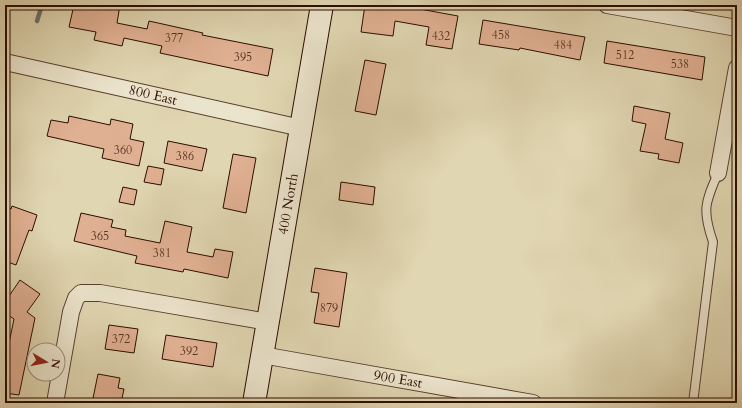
<svg xmlns="http://www.w3.org/2000/svg" width="742" height="408" font-family="Cardo,serif">
<style>
.lines{fill:none;stroke-linecap:round;stroke-linejoin:round}
.stream{stroke:#6e726e;stroke-width:4.5}
.building{fill:#e0b092;stroke:#2b0c00}
.lane-casing{stroke:#583e2c;stroke-width:10}
.street-casing{stroke:#583e2c;stroke-width:18}
.secondary-casing{stroke:#2b0c00;stroke-width:24}
.lane{stroke:#ebe4cc;stroke-width:8}
.street{stroke:#ebe4cc;stroke-width:16}
.secondary{stroke:#ebe4cc;stroke-width:22}
.labels{text-anchor:middle;dominant-baseline:central;stroke-width:3;stroke-linejoin:round;paint-order:stroke}
.number-label{font-size:12px;fill:#583524}
.street-label{font-size:14px;fill:#2b0c00;stroke:#ebe4cc}
</style>
<rect width="100%" height="100%" fill="#e0d6b1"/>
<filter id="stains"><feTurbulence type="fractalNoise" baseFrequency=".005" numOctaves="4"/><feColorMatrix values="0 0 0 0 .2 0 0 0 0 .09 0 0 0 0 .02 0 0 0 .5 -.17"/></filter>
<radialGradient id="worn" r=".72"><stop offset=".6" stop-color="#630" stop-opacity="0"/><stop offset="1" stop-color="#630" stop-opacity=".3"/></radialGradient>
<g class="lines">
<!-- stream -->
<path class="stream" d="M37,21L42,5"/>
</g>
<!-- building -->
<g class="building">
<path d="M74,5H120L117,23L147,29L149,21L203,33L202,35L273,49L268,76L160,53L162,46L124,38L122,46L94,40L96,32L69,27Z"/>
<path d="M365,5H398L458,16L452,49L426,45L429,27L395,21L393,36L361,32Z"/>
<path d="M483,20L585,37L580,60L520,48L519,50L479,44Z"/>
<path d="M607,41L705,57L702,80L604,63Z"/>
<path d="M365,60L386,64L376,115L355,111Z"/>
<path d="M634,106L670,113L665,139L683,143L679,163L658,159L659,154L640,151L646,124L632,121Z"/>
<path d="M69,116L110,125L111,119L133,124L130,139L144,142L139,166L102,158L104,149L47,136L51,120L68,123Z"/>
<path d="M168,141L207,149L202,171L164,163Z"/>
<path d="M233,154L256,158L246,213L223,208Z"/>
<path d="M148,166L164,169L161,185L144,182Z"/>
<path d="M341,182L375,187L373,205L339,200Z"/>
<path d="M123,187L137,190L134,205L119,202Z"/>
<path d="M5,206L11,209L12,206L37,215L32,231L29,230L16,265L5,261Z"/>
<path d="M81,213L113,220L111,227L126,230L125,236L160,243L165,221L192,227L187,252L213,257L215,249L233,252L228,278L184,269L183,272L135,263L137,256L74,241Z"/>
<path d="M315,268L347,273L339,327L314,323L319,293L311,292Z"/>
<path d="M20,280L40,294L27,312L35,318L19,395L5,393V347L8,348L14,319L5,313V302Z"/>
<path d="M109,325L138,329L134,353L105,349Z"/>
<path d="M166,335L217,343L213,367L162,359Z"/>
<path d="M98,374L120,378L118,388L124,389L121,403H92Z"/>
</g>
<g class="lines">
<defs>
<path id="lane" d="M693,403L713,242C702,210 705,203 718,173"/>
<g id="street">
<path d="M607,5L737,28"/>
<path d="M5,62L301,128"/>
<path d="M718,173L737,68"/>
<path d="M262,355L533,403"/>
<path d="M55,403L71,312L76,298L81,293H100L268,322"/>
</g>
<path id="secondary" d="M254,403L322,5"/>
</defs>
<!-- lane casing -->
<use href="#lane" class="lane-casing"/>
<!-- street casing -->
<use href="#street" class="street-casing"/>
<!-- secondary casing -->
<use href="#secondary" class="secondary-casing"/>
<!-- lane -->
<use href="#lane" class="lane"/>
<!-- street -->
<use href="#street" class="street"/>
<!-- secondary -->
<use href="#secondary" class="secondary"/>
</g>
<g class="labels">
<!-- number labels -->
<g class="number-label">
<text x="501" y="35">458</text>
<text x="441" y="36">432</text>
<text x="174" y="38">377</text>
<text x="563" y="45">484</text>
<text x="625" y="55">512</text>
<text x="243" y="57">395</text>
<text x="680" y="64">538</text>
<text x="123" y="150">360</text>
<text x="185" y="156">386</text>
<text x="100" y="236">365</text>
<text x="162" y="253">381</text>
<text x="329" y="308">879</text>
<text x="121" y="339">372</text>
<text x="189" y="351">392</text>
</g>
<!-- street labels -->
<g class="street-label">
<text transform="translate(153 95) rotate(13)">800 East</text>
<text transform="translate(288 204) rotate(-80)">400 North</text>
<text transform="translate(398 379) rotate(10)">900 East</text>
</g>
</g>
<!-- margin -->
<rect width="742" height="408" fill="none" stroke="#e0d6b1" stroke-width="20"/>
<rect x="6" y="6" width="730" height="396" fill="none" stroke="#2b0c00" stroke-width="2"/>
<rect x="10" y="10" width="722" height="388" fill="none" stroke="#2b0c00"/>
<!-- north arrow -->
<g transform="translate(46 362) rotate(100)"><circle r="19" fill="#ebe4cc" stroke="#9e8e7a"/>
<path d="M0-3L7 15L0 10L-7 15Z" fill="#8f2418"/>
<text y="-6" font-size="11" font-weight="bold" text-anchor="middle" fill="#2b0c00">N</text>
</g>
<rect width="100%" height="100%" filter="url(#stains)"/>
<rect width="100%" height="100%" fill="url(#worn)"/>
</svg>
